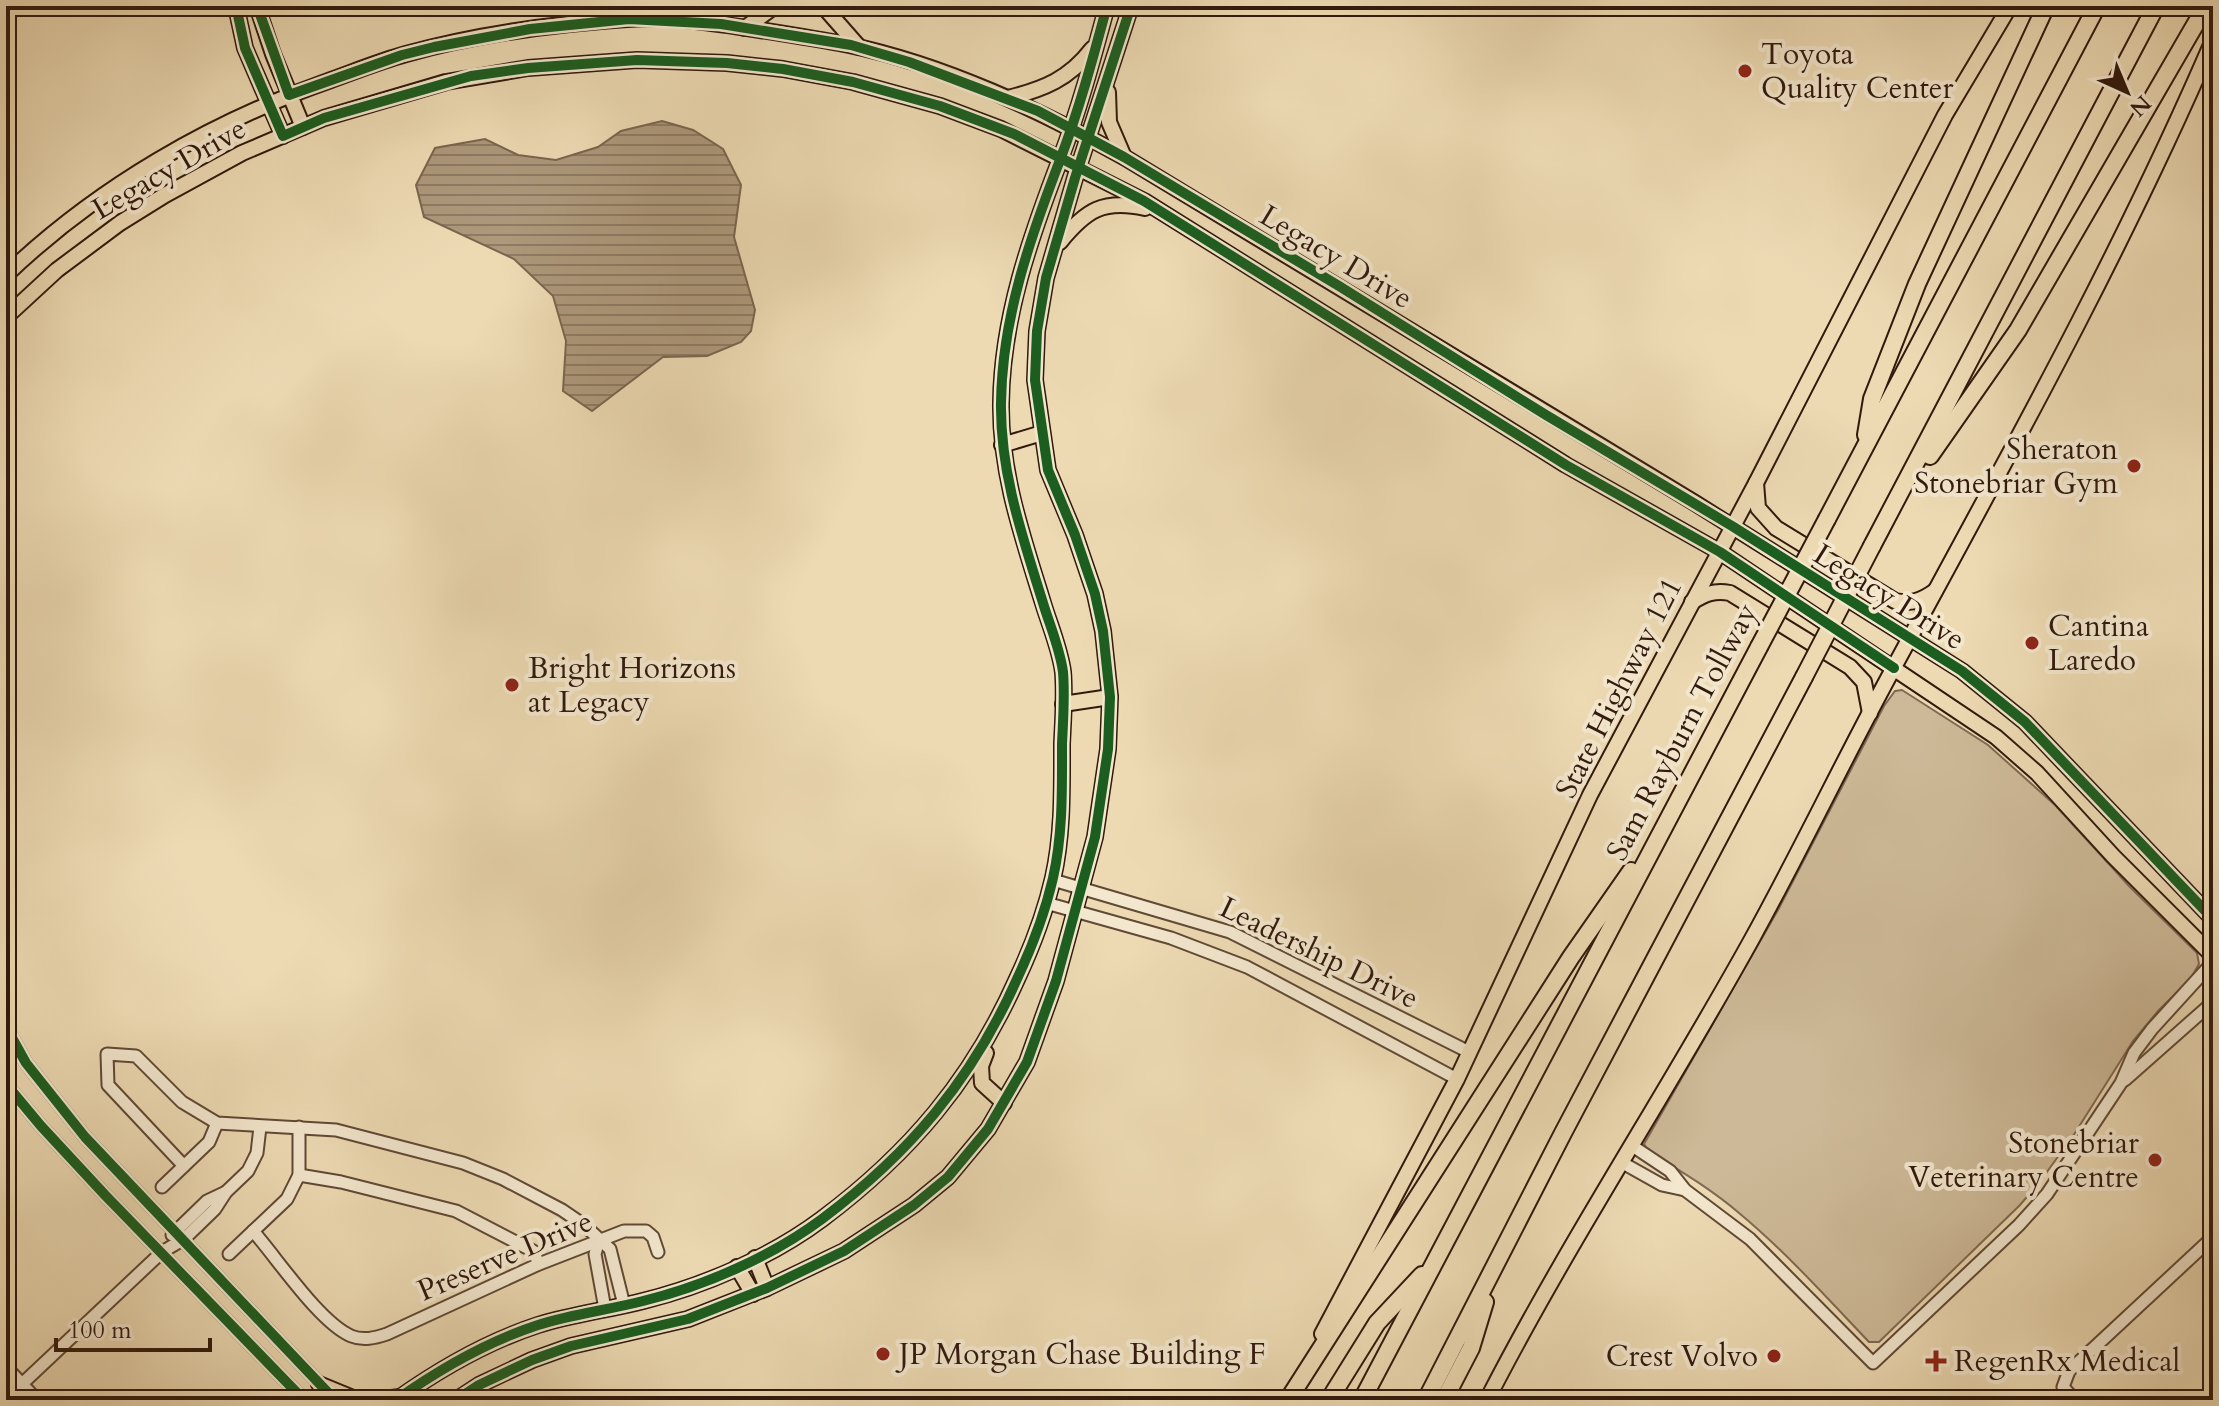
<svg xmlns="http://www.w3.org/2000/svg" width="2219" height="1406" font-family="Cardo,serif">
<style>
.green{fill:#cdb997;stroke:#7f6952;stroke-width:2}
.water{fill:url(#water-rules);stroke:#7b654f;stroke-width:2}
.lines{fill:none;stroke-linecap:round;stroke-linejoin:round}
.minor-casing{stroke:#604936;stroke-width:15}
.major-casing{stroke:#31190d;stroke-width:18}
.highway-casing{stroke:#31190d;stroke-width:20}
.minor{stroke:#f3e7ce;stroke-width:11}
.major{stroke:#eddab3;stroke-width:14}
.highway{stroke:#eddab3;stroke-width:16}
.highway-bridge-casing{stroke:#31190d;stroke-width:20;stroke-linecap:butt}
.highway-bridge{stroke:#eddab3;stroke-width:16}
.cycleway-casing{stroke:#f3e7ce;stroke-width:15}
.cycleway{stroke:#1b5e20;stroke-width:10}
.poi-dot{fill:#8f2418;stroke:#f3e7ce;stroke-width:3}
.labels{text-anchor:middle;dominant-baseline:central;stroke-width:8;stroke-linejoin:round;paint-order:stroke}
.poi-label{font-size:30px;fill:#31190d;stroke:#f3e7ce;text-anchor:start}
.street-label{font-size:30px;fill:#31190d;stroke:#f3e7ce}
</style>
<defs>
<pattern id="water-rules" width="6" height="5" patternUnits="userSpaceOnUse" patternTransform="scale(2)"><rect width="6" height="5" fill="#ad987b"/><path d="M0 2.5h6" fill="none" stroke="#8d7b63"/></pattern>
</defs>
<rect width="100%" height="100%" fill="#eddab3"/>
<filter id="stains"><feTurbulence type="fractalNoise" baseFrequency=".0025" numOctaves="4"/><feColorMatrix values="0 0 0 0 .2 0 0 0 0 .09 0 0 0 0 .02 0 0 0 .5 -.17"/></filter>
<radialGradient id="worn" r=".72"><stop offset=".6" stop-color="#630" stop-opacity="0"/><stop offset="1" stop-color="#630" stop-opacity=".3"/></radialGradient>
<!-- green -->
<path class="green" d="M1902,690L1988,745L2055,805L2129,886L2197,953L2199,964L2191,978L2158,1011L2133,1041L2075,1133L2039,1183L2020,1205L1879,1342H1869C1827,1298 1786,1252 1739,1213C1711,1189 1679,1170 1648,1151L1644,1144L1778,910L1884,706L1895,691Z"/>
<!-- water -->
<path class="water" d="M662,121L693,130L723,149L741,185L734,237L755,310L751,331L741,342L707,356L663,357L592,411L563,391L566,341L553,296L514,259L424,217L416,185L435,148L485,139L518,155L556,160L598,147L621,131Z"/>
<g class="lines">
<defs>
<g id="minor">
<path d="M1053,880L1230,932L1469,1052"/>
<path d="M1046,903L1171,938L1247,967L1457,1079"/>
<path d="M6,1027L26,1063L85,1137L335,1400"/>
<path d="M2125,1080L2213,1002"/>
<path d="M6,1084L41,1126L105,1195L304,1400"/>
<path d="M1631,1145L1670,1171L1685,1190L1750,1239L1873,1363L2019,1225L2047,1194L2121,1083L2134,1053L2152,1029L2213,962"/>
<path d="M1621,1162L1662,1185L1685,1190"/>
<path d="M184,1166L108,1085L107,1054L136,1056L182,1102L217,1123L336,1130L463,1163L503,1179L562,1210L584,1225L610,1249L624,1305"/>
<path d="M299,1175L341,1182L456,1211L533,1251L539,1264"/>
<path d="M162,1187L209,1142L217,1123"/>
<path d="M253,1231C277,1258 319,1322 351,1336C363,1341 375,1338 387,1334L539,1264L624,1231H646L653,1237L658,1252"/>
<path d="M172,1235L207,1201L226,1192"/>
<path d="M599,1240L595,1254L605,1309"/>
<path d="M229,1254L287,1199L299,1175V1127"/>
<path d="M6,1367L37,1400"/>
<path d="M6,1399L162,1252L184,1239L215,1209L226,1192L248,1171L257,1153L260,1127"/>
<path d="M2075,1400L2063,1387L2069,1371L2213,1237"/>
</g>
<g id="major">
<path d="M236,6L245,48L283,136"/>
<path d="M257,6L273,54L303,127"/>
<path d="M823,6L859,47"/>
<path d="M745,28L775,6"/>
<path d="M1108,92L1109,122L1124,157"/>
<path d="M1008,98C1044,89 1069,79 1092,49"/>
<path d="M1060,242C1086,210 1103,199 1145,208"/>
<path d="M6,275C98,187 211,122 331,80C356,71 380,61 406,54C477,34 553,24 627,19C668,16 713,23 754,29C786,34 818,39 849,45C945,65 1039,110 1124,157L1695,503L1962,671L2025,722L2213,919"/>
<path d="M6,317L57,270L120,223L165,195L242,153L324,118L446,82L528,68L637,60L727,63L783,69L853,82L940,106L1001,129L1144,201L1566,465L1720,552L1996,737L2037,773L2113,856L2213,956"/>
<path d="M1002,445L1042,433"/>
<path d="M1756,483L1758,508L1776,528L1895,601C1912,604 1921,601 1935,591"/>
<path d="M1692,602C1705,594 1714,590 1730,593L1850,667L1864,682L1870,713"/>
<path d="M1063,704L1110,697"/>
<path d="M986,1053L981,1066L982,1083L1004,1103"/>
<path d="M755,1258L767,1288"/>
<path d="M737,1267L753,1294"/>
<path d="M1322,1334L1457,1079L1590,795L1756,483L1945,115L2010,6"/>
<path d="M319,1384L358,1400"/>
<path d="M374,1400L400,1397"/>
<path d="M396,1400C441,1368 486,1342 538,1325C573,1314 608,1310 643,1301C704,1286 771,1257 822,1219C910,1153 972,1080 1017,979C1032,947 1045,913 1053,878C1063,834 1062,789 1062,744C1063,721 1065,696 1063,672C1060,649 1050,626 1043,603C1023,538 1000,473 1001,403C1002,318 1030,238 1060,160C1079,110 1093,58 1107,6"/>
<path d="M456,1400L479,1385L532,1360L571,1346L688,1319L767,1288L844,1251L914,1205L948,1177L988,1129L1027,1062L1056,981L1095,837L1108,749L1110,697L1103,631L1095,594L1075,535L1048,470L1035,380L1037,331L1046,278L1075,178L1131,6"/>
<path d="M1487,1400C1568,1242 1667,1093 1753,937C1802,848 1845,757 1893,669C2005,462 2120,256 2213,40"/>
</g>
<g id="highway">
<path d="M1866,435L1872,399L1917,284L2046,6"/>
<path d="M1930,456L2018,330L2206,6"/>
<path d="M1827,519L2097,6"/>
<path d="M1872,546L2156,6"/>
<path d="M1288,1400L1571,957L1631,871"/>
<path d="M1329,1400L1377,1323L1422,1275"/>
<path d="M1362,1400L1759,647"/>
<path d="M1426,1400L1563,1133L1804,677"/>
<path d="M1444,1400L1471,1348L1485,1302"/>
</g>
</defs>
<!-- minor casing -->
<use href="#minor" class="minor-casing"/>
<!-- major casing -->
<use href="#major" class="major-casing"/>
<!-- highway casing -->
<use href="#highway" class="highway-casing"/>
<!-- minor -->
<use href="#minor" class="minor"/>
<!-- major -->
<use href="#major" class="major"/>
<!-- highway -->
<use href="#highway" class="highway"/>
<defs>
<g id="highway-bridge">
<path d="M1759,647L1827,519"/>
<path d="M1804,677L1872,546"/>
</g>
</defs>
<!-- highway-bridge casing -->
<use href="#highway-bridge" class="highway-bridge-casing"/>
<!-- highway-bridge -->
<use href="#highway-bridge" class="highway-bridge"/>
<defs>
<g id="cycleway">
<path d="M236,6L245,48L283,136L324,118L471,76L528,68L637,60L727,63L783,69L853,82L940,106L1014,134L1144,201L1566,465L1720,552L1894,668"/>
<path d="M257,6L289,95L402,55L434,47L530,29L629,19L721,24L851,45L909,62L1038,111L1124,157L1339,286L1546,415L1732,526L1962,671L2025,722L2213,919"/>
<path d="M6,1027L26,1063L85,1137L335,1400"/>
<path d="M6,1084L41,1126L105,1195L304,1400"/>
<path d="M396,1400C441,1368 486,1342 538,1325C573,1314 608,1310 643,1301C704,1286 771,1257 822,1219C910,1153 972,1080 1017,979C1032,947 1045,913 1053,878C1063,834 1062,789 1062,744C1063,721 1065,696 1063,672C1060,649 1050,626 1043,603C1023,538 1000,473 1001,403C1002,318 1030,238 1060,160C1079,110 1093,58 1107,6"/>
<path d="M456,1400L479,1385L532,1360L571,1346L688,1319L767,1288L844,1251L914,1205L948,1177L988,1129L1027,1062L1056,981L1095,837L1108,749L1110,697L1103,631L1095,594L1075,535L1048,470L1035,380L1037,331L1046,278L1075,178L1131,6"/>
</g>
</defs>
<!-- cycleway casing -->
<use href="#cycleway" class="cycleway-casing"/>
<!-- cycleway -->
<use href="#cycleway" class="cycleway"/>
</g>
<!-- markers -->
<g class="poi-dot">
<circle cx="1745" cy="71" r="8"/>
<circle cx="2134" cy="466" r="8"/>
<circle cx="2032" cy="643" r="8"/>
<circle cx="512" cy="685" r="8"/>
<circle cx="2155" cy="1160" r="8"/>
<circle cx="883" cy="1354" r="8"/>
<circle cx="1774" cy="1356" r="8"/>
<path d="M1932 1349h8v8h8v8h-8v8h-8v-8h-8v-8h8z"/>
</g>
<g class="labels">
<!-- poi labels -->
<g class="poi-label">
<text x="1761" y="54">Toyota<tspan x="1761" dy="34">Quality Center</tspan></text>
<text x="2118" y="449" text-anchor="end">Sheraton<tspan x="2118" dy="34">Stonebriar Gym</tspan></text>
<text x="2048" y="626">Cantina<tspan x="2048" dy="34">Laredo</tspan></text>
<text x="528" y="668">Bright Horizons<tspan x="528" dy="34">at Legacy</tspan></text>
<text x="2139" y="1143" text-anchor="end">Stonebriar<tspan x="2139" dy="34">Veterinary Centre</tspan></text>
<text x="899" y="1354">JP Morgan Chase Building F</text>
<text x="1758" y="1356" text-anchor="end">Crest Volvo</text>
<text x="1954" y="1361">RegenRx Medical</text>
</g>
<!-- street labels -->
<g class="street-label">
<text transform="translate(169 169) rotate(-30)">Legacy Drive</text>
<text transform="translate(1336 257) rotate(31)">Legacy Drive</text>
<text transform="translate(1889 597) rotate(32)">Legacy Drive</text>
<text transform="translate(1619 688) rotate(-63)">State Highway 121</text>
<text transform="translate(1682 732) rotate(-62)">Sam Rayburn Tollway</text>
<text transform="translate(1319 953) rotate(26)">Leadership Drive</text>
<text transform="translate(505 1256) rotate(-23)">Preserve Drive</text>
</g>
</g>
<!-- margin -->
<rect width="2219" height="1406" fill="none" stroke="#eddab3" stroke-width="32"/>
<rect x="8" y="8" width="2203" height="1390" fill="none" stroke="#31190d" stroke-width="4"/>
<rect x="16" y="16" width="2187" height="1374" fill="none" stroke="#31190d" stroke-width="2"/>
<!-- north arrow -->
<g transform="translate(2127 92) rotate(136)" stroke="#f3e7ce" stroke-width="6" paint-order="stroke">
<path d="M0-6L14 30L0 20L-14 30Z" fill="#31190d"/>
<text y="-12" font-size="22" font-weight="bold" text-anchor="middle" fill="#31190d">N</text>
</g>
<!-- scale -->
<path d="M56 1338v12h154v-12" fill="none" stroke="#31190d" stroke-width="4"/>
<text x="68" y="1338" font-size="24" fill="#31190d" stroke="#f3e7ce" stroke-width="6" paint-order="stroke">100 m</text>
<rect width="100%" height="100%" filter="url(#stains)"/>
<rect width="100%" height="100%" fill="url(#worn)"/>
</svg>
